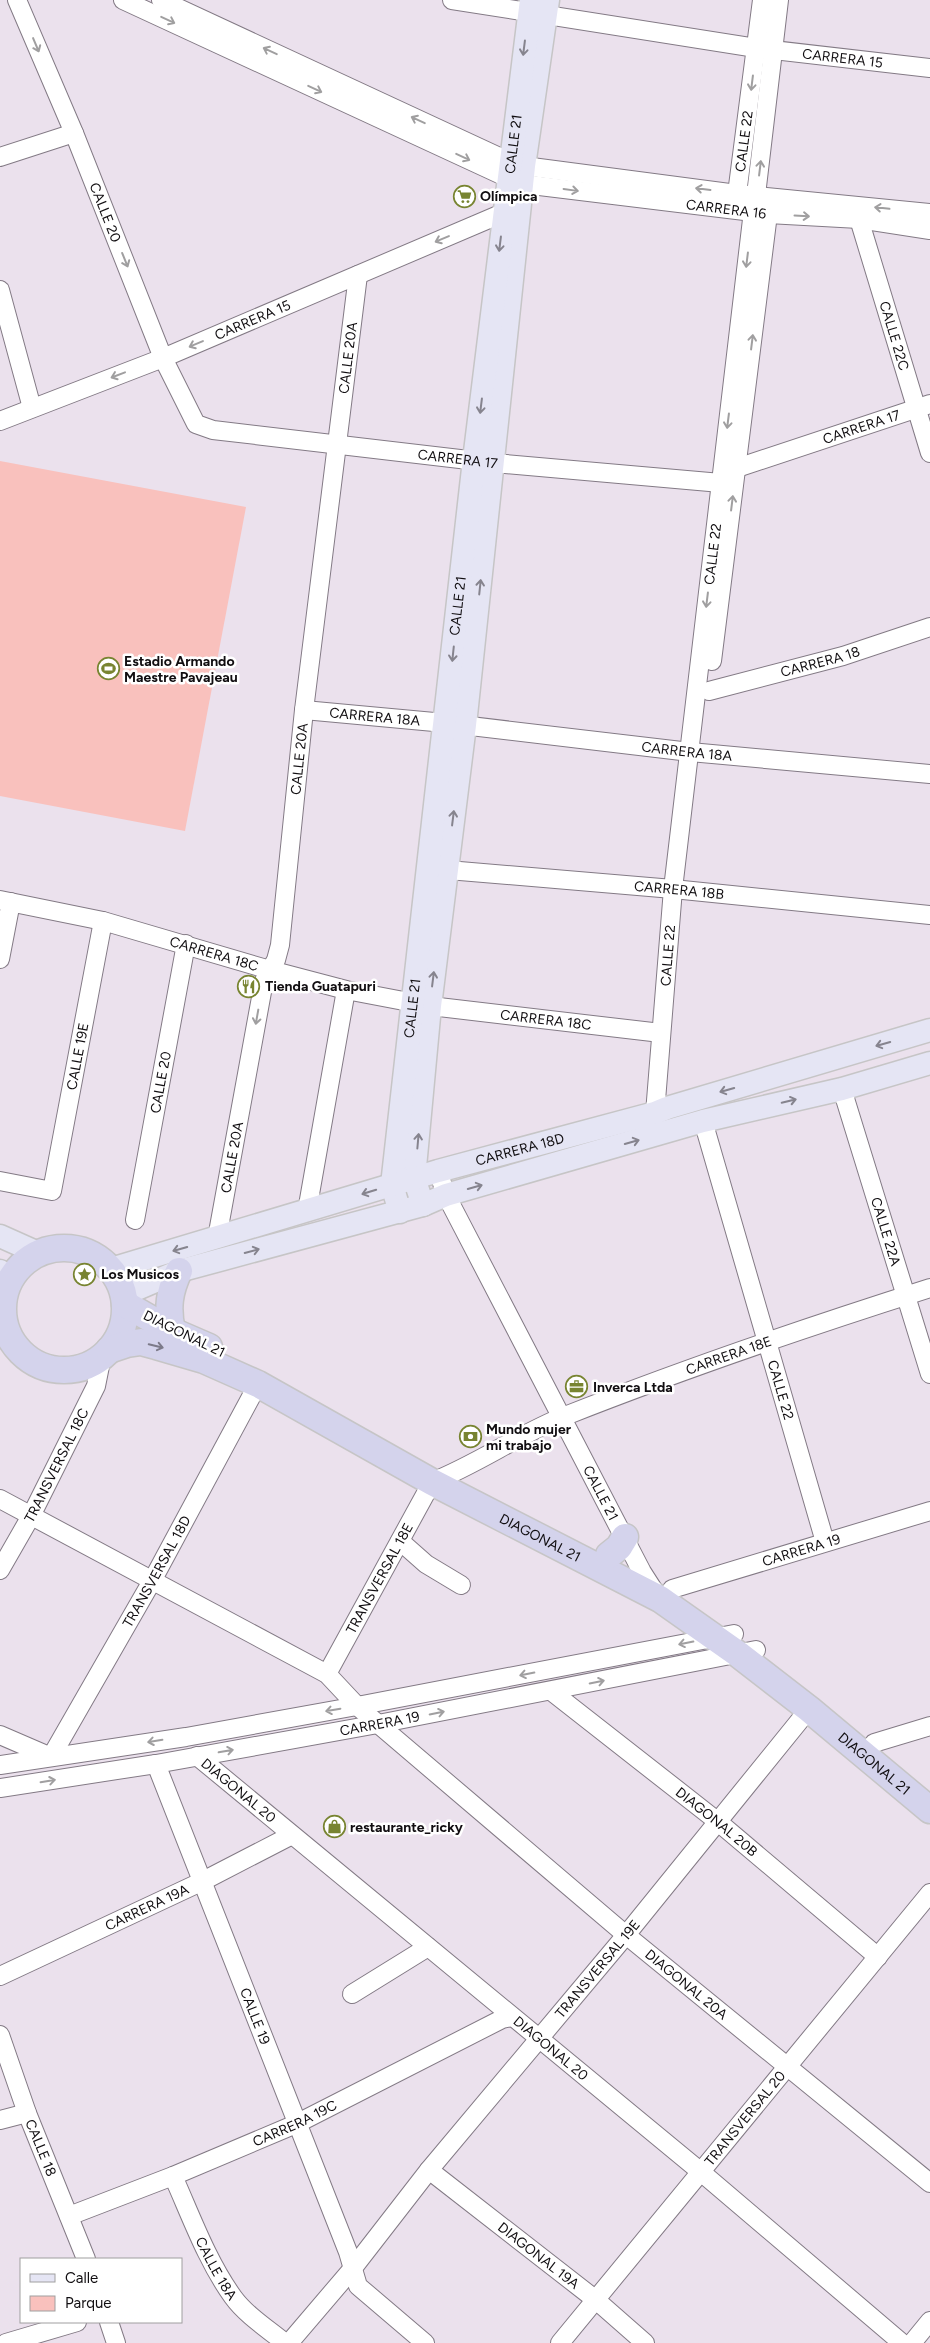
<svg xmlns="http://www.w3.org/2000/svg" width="930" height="2343" font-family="Figtree,sans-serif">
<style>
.green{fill:#f9c1bd}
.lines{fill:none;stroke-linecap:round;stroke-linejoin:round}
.minor-casing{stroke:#837a85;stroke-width:20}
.major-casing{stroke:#c6c5c6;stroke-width:25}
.highway-casing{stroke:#c6c5c6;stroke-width:29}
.minor{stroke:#fff;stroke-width:18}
.major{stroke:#e5e5f4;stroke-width:22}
.highway{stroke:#d4d3ec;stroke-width:26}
.oneway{stroke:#a09fa0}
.oneway2{stroke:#86848e}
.oneway3{stroke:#7c7a89}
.labels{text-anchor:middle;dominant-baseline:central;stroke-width:5;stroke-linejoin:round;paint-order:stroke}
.street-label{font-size:14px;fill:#110e11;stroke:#fff}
.poi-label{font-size:14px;font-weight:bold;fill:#110e11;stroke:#fff;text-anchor:start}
</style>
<rect width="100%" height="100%" fill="#ebe1ed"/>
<!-- green -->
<path class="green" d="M0,461L246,507L185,831L0,796Z"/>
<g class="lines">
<defs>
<g id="minor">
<path id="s1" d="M17,0L74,133L163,358L196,424L213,430L494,463L721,483"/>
<path id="s2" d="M123,0L508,178L523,184L768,214L859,219L930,230"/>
<path d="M161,0L510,162L524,166L737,194L930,213"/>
<path id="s3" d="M452,0L756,48L930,68"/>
<path d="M0,157L74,133"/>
<path id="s4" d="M859,219L930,453"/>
<path d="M0,290L32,408"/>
<path id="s5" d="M0,421L163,358L503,213"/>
<path id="s6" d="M737,468L930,404"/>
<path d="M712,661L768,214L756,195L779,0"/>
<path id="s7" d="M709,691L843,656L930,627"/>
<path id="s8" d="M304,710L445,723L690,752L930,774"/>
<path id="s9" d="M436,869L673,889L930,915"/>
<path id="s10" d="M0,900L103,921L270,970L346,990L430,1006L661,1033"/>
<path d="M0,959L11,902"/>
<path id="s11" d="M842,1089L930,1374"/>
<path id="s12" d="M655,1113L673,889L753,211L737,194L762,0"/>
<path id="s13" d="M703,1121L825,1542"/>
<path id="s14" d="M438,1171L446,1195L642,1572L658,1597"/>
<path id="s15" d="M0,1181L52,1191L103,921"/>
<path d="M307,1211L346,990"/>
<path id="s16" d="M135,1220L186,944"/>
<path id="s17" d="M217,1238L264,981L276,960L280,945L304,710L358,275"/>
<path id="s18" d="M0,1499L327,1674L357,1706L626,1935L930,2183"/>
<path d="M400,1541L426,1564L461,1585"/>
<path id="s19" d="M0,1570L31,1516L96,1386L102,1356"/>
<path id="s20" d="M672,1589L930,1511"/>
<path id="s21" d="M327,1674L432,1482C478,1464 519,1434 565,1416C684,1369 807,1327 930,1288"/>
<path id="s22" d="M551,1691L717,1821L878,1957"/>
<path id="s23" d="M0,1735L51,1757L152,1581L258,1384"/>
<path d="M874,1743L930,1726"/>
<path id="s24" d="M197,1756L701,2172L902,2343"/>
<path id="s25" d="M156,1764L348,2252L358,2286L425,2343"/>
<path d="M0,1765L186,1737L357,1706L734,1634"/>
<path id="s26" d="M0,1788L156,1764L378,1724L756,1650"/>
<path id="s27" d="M0,1976L203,1881L292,1835"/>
<path d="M352,1994L428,1947"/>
<path id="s28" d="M0,2035L27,2113L86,2259"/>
<path d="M0,2120L27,2113"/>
<path id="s29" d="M429,2170L596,2300L645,2343"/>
<path id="s30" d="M173,2176C191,2216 207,2261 233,2297C246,2315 268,2329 285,2343"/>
<path id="s31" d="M69,2216L173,2176L296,2124L502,2019L512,2017"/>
<path d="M109,2322L116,2343"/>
<path d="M6,2343L77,2322"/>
<path id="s32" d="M289,2343L353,2268L429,2170L626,1935L809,1709"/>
<path id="s33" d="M560,2343L930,1893"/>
<path d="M912,2343L930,2321"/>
</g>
<g id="major">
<path d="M423,1205L414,1178L430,1006L465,725L524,166L548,0"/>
<path id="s34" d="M400,1212L392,1185L474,460L531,0"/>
<path d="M0,1236L38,1253"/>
<path id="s35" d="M111,1269L438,1171L655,1113L667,1108L930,1030"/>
<path d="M0,1271L6,1291"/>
<path d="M123,1295L179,1271L423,1205L446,1195L703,1121L842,1089L930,1063"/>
</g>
<g id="highway">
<circle cx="64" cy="1309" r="61"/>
<path d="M125,1304L172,1331L209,1347"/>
<path d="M172,1331C167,1308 169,1292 179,1271"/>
<path id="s36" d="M109,1350L127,1344L141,1342L156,1346L204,1360L258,1384L432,1482L660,1599L738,1654L809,1709L930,1810"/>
<path d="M609,1555L619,1547L625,1537"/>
</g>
</defs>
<!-- minor casing -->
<use href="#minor" class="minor-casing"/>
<!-- major casing -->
<use href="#major" class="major-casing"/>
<!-- highway casing -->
<use href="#highway" class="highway-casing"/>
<!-- minor -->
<use href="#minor" class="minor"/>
<!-- major -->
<use href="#major" class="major"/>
<!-- highway -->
<use href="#highway" class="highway"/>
</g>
<!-- one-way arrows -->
<defs><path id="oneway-shaft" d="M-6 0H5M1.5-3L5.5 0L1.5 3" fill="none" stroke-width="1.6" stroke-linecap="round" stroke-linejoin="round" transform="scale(1.25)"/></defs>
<g class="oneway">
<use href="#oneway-shaft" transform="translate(168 20) rotate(25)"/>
<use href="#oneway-shaft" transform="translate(36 45) rotate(67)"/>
<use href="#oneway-shaft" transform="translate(270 51) rotate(-155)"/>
<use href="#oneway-shaft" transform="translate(752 83) rotate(97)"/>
<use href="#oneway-shaft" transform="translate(315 89) rotate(25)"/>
<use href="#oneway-shaft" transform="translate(418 120) rotate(-155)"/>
<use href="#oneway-shaft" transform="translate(463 157) rotate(25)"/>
<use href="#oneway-shaft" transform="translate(760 168) rotate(-83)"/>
<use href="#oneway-shaft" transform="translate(703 189) rotate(-173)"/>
<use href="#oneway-shaft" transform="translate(571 190) rotate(8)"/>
<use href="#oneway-shaft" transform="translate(882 208) rotate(-174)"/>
<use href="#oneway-shaft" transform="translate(802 216) rotate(3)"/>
<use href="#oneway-shaft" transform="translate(442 239) rotate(157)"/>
<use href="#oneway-shaft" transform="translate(125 260) rotate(68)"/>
<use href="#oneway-shaft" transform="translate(747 260) rotate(97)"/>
<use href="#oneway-shaft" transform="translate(752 342) rotate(-83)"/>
<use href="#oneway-shaft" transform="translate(196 344) rotate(157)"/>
<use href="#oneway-shaft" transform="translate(118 375) rotate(159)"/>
<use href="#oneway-shaft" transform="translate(728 421) rotate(97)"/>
<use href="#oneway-shaft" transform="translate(732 503) rotate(-83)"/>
<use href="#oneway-shaft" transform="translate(707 600) rotate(97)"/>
<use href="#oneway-shaft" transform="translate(257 1017) rotate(100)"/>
<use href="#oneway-shaft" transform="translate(686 1643) rotate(169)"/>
<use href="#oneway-shaft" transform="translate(527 1674) rotate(169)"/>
<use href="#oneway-shaft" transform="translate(597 1682) rotate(-11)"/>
<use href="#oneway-shaft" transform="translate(333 1710) rotate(170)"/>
<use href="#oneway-shaft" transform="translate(437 1713) rotate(-11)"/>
<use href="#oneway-shaft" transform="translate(155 1741) rotate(171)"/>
<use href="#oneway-shaft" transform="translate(226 1751) rotate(-10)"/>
<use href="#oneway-shaft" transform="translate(48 1781) rotate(-9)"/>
</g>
<g class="oneway2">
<use href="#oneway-shaft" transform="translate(524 48) rotate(97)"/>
<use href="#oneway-shaft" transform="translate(500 244) rotate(97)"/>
<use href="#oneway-shaft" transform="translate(481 406) rotate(97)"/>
<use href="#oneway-shaft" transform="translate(480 587) rotate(-84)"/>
<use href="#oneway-shaft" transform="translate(453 654) rotate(96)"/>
<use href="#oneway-shaft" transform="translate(453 818) rotate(-83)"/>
<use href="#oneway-shaft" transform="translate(433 979) rotate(-83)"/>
<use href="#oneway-shaft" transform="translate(883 1044) rotate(164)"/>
<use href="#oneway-shaft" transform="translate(727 1090) rotate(164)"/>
<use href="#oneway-shaft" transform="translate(789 1101) rotate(-13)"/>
<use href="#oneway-shaft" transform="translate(418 1141) rotate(-85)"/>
<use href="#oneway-shaft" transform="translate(632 1142) rotate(-16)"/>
<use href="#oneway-shaft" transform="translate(475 1187) rotate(-16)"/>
<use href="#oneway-shaft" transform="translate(369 1192) rotate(163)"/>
<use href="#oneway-shaft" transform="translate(180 1249) rotate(164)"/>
<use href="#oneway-shaft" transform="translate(252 1251) rotate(-15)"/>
</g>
<use class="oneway3" href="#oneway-shaft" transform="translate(156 1346) rotate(14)"/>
<!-- icons -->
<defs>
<symbol id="supermarket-ring" viewBox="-11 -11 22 22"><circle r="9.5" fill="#fff" stroke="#788431" stroke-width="1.5"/><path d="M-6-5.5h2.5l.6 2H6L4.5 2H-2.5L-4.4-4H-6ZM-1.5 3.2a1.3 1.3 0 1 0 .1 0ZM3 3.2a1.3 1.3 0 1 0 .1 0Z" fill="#788431"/></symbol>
<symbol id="stadium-ring" viewBox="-11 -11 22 22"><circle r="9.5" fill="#fff" stroke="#788431" stroke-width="1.5"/><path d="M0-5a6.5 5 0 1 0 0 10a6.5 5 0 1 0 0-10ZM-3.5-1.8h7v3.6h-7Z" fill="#788431"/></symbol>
<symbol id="restaurant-ring" viewBox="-11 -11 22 22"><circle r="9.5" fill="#fff" stroke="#788431" stroke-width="1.5"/><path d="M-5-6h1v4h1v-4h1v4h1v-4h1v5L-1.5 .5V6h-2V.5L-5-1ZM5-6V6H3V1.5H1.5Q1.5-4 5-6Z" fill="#788431"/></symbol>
<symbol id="sight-ring" viewBox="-11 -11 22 22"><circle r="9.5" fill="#fff" stroke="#788431" stroke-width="1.5"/><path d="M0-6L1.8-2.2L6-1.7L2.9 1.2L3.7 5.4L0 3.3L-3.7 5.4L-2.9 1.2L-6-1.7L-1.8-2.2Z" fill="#788431"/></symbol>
<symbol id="office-ring" viewBox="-11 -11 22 22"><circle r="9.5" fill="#fff" stroke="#788431" stroke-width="1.5"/><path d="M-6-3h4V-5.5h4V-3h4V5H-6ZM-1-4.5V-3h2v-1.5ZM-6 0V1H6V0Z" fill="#788431"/></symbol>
<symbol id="bank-ring" viewBox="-11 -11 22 22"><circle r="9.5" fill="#fff" stroke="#788431" stroke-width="1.5"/><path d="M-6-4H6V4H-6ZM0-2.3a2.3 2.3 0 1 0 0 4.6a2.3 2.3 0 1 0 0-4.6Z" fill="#788431"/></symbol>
<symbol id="shop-ring" viewBox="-11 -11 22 22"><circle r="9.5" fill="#fff" stroke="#788431" stroke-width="1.5"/><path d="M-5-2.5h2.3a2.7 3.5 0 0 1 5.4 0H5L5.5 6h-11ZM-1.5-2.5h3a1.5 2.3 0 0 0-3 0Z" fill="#788431"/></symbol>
</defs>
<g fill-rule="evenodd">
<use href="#supermarket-ring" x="452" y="184" width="25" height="25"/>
<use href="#stadium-ring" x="96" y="656" width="25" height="25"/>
<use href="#restaurant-ring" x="236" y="974" width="25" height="25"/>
<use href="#sight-ring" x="72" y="1262" width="25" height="25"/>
<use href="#office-ring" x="564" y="1374" width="25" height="25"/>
<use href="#bank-ring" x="458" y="1424" width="25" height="25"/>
<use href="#shop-ring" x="322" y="1814" width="25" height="25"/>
</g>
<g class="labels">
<!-- street labels -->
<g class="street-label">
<text stroke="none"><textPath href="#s3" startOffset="395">CARRERA 15</textPath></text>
<text stroke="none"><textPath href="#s12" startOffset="984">CALLE 22</textPath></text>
<text stroke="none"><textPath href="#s34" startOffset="1076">CALLE 21</textPath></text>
<text stroke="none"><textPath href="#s2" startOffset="645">CARRERA 16</textPath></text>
<text stroke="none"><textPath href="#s1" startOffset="230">CALLE 20</textPath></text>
<text stroke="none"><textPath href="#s5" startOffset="272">CARRERA 15</textPath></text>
<text stroke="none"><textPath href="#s4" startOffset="122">CALLE 22C</textPath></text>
<text stroke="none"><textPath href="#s17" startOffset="892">CALLE 20A</textPath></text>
<text stroke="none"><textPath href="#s6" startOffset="131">CARRERA 17</textPath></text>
<text stroke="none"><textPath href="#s1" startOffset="725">CARRERA 17</textPath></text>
<text stroke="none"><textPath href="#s12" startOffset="562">CALLE 22</textPath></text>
<text stroke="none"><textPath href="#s34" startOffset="611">CALLE 21</textPath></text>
<text stroke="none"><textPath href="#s7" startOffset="115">CARRERA 18</textPath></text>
<text stroke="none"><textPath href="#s8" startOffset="71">CARRERA 18A</textPath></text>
<text stroke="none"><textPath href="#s8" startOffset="385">CARRERA 18A</textPath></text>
<text stroke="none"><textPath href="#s17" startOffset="488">CALLE 20A</textPath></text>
<text stroke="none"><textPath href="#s9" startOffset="244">CARRERA 18B</textPath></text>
<text stroke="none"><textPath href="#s10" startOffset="221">CARRERA 18C</textPath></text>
<text stroke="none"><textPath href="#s12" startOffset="158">CALLE 22</textPath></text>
<text stroke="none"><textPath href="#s34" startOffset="206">CALLE 21</textPath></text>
<text stroke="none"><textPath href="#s10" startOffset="560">CARRERA 18C</textPath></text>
<text stroke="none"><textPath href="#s15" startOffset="190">CALLE 19E</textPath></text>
<text stroke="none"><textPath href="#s16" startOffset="140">CALLE 20</textPath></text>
<text stroke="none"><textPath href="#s35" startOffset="426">CARRERA 18D</textPath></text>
<text stroke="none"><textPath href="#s17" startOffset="82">CALLE 20A</textPath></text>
<text stroke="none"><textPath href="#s11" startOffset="149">CALLE 22A</textPath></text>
<text transform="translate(184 1334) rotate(26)">DIAGONAL 21</text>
<text stroke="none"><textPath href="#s21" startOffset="542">CARRERA 18E</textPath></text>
<text stroke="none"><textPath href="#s13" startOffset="280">CALLE 22</textPath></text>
<text stroke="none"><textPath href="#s19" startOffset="119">TRANSVERSAL 18C</textPath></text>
<text stroke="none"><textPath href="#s14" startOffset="361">CALLE 21</textPath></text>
<text stroke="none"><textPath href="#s36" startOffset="479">DIAGONAL 21</textPath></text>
<text stroke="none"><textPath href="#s20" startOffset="135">CARRERA 19</textPath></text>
<text stroke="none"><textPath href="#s23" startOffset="269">TRANSVERSAL 18D</textPath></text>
<text stroke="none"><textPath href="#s21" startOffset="109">TRANSVERSAL 18E</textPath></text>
<text stroke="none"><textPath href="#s26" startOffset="385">CARRERA 19</textPath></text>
<text stroke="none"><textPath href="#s36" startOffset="884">DIAGONAL 21</textPath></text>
<text stroke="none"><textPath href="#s24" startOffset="54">DIAGONAL 20</textPath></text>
<text stroke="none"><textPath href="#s22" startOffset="211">DIAGONAL 20B</textPath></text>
<text stroke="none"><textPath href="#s27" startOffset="162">CARRERA 19A</textPath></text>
<text stroke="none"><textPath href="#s32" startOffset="485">TRANSVERSAL 19E</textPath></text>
<text stroke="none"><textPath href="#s18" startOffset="846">DIAGONAL 20A</textPath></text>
<text stroke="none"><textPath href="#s25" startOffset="271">CALLE 19</textPath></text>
<text stroke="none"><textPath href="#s24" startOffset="459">DIAGONAL 20</textPath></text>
<text stroke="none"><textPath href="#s33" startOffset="291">TRANSVERSAL 20</textPath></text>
<text stroke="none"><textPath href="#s31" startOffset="244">CARRERA 19C</textPath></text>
<text stroke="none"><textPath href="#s28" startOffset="120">CALLE 18</textPath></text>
<text stroke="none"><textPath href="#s29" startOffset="139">DIAGONAL 19A</textPath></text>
<text stroke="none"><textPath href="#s30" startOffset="102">CALLE 18A</textPath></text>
</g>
<!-- poi labels -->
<g class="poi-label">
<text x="480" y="196">Olímpica</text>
<text x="124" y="661">Estadio Armando<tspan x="124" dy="16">Maestre Pavajeau</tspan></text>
<text x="265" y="986">Tienda Guatapuri</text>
<text x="101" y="1274">Los Musicos</text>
<text x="593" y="1387">Inverca Ltda</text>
<text x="486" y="1429">Mundo mujer<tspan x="486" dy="16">mi trabajo</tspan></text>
<text x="350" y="1827">restaurante_ricky</text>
</g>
</g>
<!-- legend -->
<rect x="20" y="2258" width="162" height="65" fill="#ffffff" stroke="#a09fa0"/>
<rect x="30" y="2274" width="25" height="8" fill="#e5e5f4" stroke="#a09fa0"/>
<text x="65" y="2283" font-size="15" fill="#110e11">Calle</text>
<rect x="30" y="2296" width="25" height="15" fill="#f9c1bd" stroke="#a09fa0"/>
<text x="65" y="2308" font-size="15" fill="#110e11">Parque</text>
</svg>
